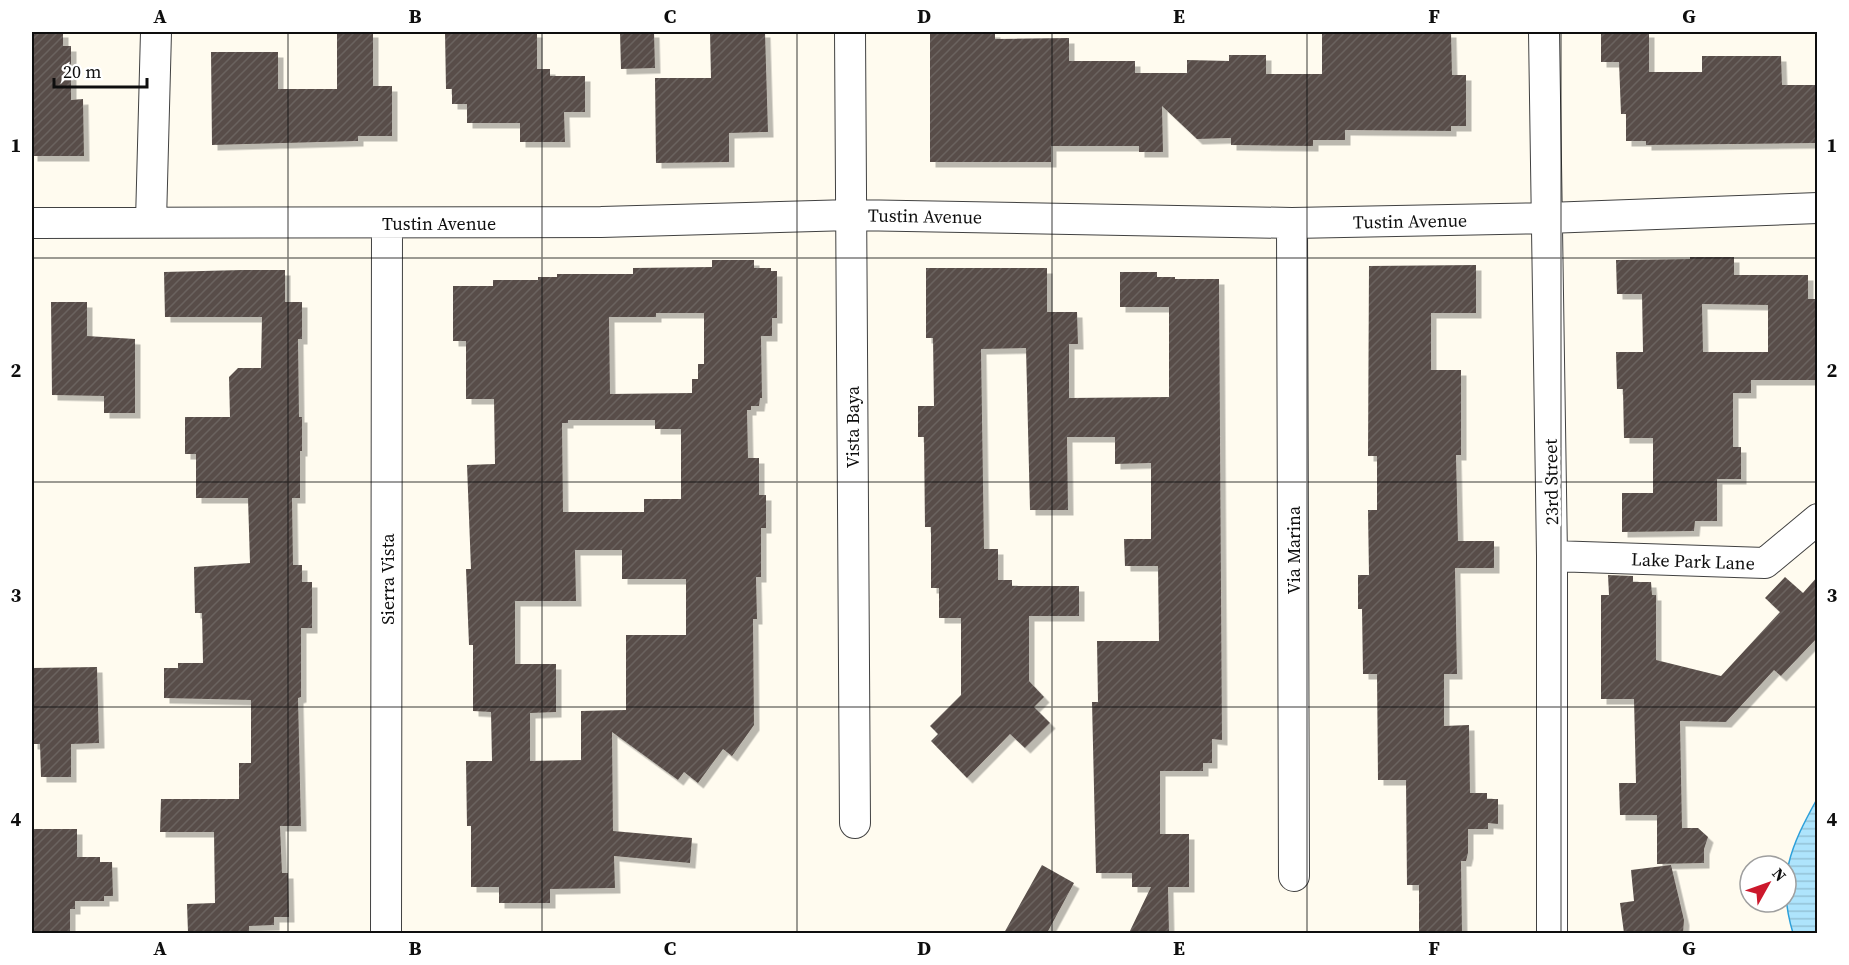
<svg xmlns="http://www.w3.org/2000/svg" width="1849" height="965" font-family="'Source Serif 4',serif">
	<defs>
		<pattern id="water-rules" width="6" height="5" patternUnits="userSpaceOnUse" patternTransform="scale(1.5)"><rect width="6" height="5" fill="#aee4fc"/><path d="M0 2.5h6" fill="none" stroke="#94c2d7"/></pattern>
		<pattern id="building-hatch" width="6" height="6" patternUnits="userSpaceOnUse" patternTransform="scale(1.5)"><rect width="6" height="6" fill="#584e49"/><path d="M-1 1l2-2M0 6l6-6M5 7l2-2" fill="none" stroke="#6b635f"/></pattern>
		<filter id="shadow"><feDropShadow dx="5.5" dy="5.5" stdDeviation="0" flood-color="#0004"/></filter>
	</defs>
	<rect width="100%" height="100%" fill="#fffbef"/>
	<path fill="url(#water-rules)" stroke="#2da0da" stroke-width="1.5" d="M 1817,799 L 1817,933 L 1793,933 C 1776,878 1791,846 1817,799 Z"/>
	<path fill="url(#building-hatch)" fill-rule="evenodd" filter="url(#shadow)" d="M 32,32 L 63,32 L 63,46 L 71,46 L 71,100 L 83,99 L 84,156 L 32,156 Z
		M 337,32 L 373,32 L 373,86 L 392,86 L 392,136 L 358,136 L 358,141 L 212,145 L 211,52 L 278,52 L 278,89 L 337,89 Z
		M 445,32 L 537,32 L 537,69 L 550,69 L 550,76 L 585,76 L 585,112 L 564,112 L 565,142 L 520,142 L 520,123 L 467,123 L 467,104 L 452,104 L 452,89 L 446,89 Z
		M 620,32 L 654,32 L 655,68 L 621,69 Z
		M 710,32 L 765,32 L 768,132 L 729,133 L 729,162 L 656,163 L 655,78 L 711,78 Z
		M 930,32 L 995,32 L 995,39 L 1069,38 L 1069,61 L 1135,61 L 1135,73 L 1187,73 L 1187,60 L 1229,61 L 1229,55 L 1266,55 L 1266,74 L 1322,74 L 1322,32 L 1451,32 L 1452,75 L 1466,75 L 1466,126 L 1451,126 L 1451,131 L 1345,130 L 1345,140 L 1313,140 L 1313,146 L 1231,145 L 1231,138 L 1197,139 L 1162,106 L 1163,152 L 1139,152 L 1139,146 L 1051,146 L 1051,162 L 930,162 Z
		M 1601,32 L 1649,32 L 1649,72 L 1702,72 L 1702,56 L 1781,56 L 1782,85 L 1818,85 L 1818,143 L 1646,145 L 1646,141 L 1626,141 L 1626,114 L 1621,114 L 1619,62 L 1601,62 Z
		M 1690,257 L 1734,257 L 1734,275 L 1808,275 L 1808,299 L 1818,299 L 1818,380 L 1751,380 L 1751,393 L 1733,393 L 1733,447 L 1741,447 L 1741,479 L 1717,479 L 1717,521 L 1695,521 L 1694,531 L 1622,532 L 1622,493 L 1653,493 L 1653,438 L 1624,438 L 1623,389 L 1617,389 L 1616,352 L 1643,352 L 1642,294 L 1617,294 L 1616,260 L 1690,259 ZM 1702,304 L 1768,305 L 1768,352 L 1703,352 Z
		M 712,260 L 754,260 L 754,268 L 771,268 L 771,271 L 777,271 L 777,318 L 772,318 L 772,336 L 761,336 L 762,398 L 760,398 L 759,406 L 751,406 L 751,410 L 747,410 L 748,458 L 759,458 L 759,495 L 766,495 L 766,528 L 761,528 L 761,577 L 756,577 L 757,619 L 753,619 L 754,725 L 732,756 L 723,749 L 698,783 L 684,772 L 678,780 L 612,732 L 613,831 L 692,838 L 690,863 L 614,856 L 615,888 L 550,889 L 550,903 L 499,903 L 499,887 L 471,887 L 471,826 L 467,826 L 466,761 L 492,761 L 491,712 L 473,711 L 473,645 L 469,645 L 466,569 L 471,569 L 467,465 L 495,464 L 494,399 L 466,399 L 466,341 L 453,341 L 453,286 L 493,286 L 493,280 L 538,280 L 538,277 L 557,277 L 557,274 L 633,274 L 633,268 L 712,267 ZM 656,313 L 704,313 L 704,364 L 698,364 L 698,379 L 692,379 L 692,393 L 610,394 L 609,317 L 656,317 ZM 568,420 L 655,420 L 655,429 L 681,429 L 681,499 L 644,499 L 644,512 L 563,512 L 562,423 L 568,423 ZM 575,550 L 622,550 L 622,579 L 686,579 L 686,635 L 626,635 L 626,710 L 581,711 L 581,760 L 530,761 L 530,713 L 556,712 L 556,664 L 515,664 L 515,601 L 576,601 Z
		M 1476,265 L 1476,313 L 1431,313 L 1431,370 L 1461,370 L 1461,455 L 1456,455 L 1458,541 L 1494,541 L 1494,568 L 1455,568 L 1457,674 L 1444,674 L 1444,726 L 1469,725 L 1470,793 L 1487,793 L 1487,799 L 1498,799 L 1498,824 L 1488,823 L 1488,829 L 1468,829 L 1468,853 L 1466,861 L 1461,861 L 1462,933 L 1419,933 L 1419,885 L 1407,885 L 1406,780 L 1378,780 L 1377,674 L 1363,674 L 1362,609 L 1358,609 L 1358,575 L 1369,575 L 1368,510 L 1377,510 L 1377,456 L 1368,456 L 1369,266 Z
		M 926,268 L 1047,268 L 1047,312 L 1077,312 L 1078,344 L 1069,344 L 1069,398 L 1169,397 L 1169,307 L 1120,307 L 1120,272 L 1157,272 L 1157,277 L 1175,277 L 1175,279 L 1219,279 L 1222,740 L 1212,739 L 1212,763 L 1203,763 L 1203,771 L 1160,771 L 1160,834 L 1189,834 L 1189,887 L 1168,887 L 1169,933 L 1129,933 L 1151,887 L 1132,887 L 1132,873 L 1096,873 L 1092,702 L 1098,702 L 1097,641 L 1159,641 L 1158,566 L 1125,566 L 1124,539 L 1151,539 L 1151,463 L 1115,464 L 1115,437 L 1067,437 L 1068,510 L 1030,510 L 1026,348 L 981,349 L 984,549 L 998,549 L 998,580 L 1012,580 L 1012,586 L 1079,586 L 1079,616 L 1029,616 L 1029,681 L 1044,697 L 1034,707 L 1050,723 L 1025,748 L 1010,734 L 967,778 L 931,741 L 938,734 L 930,726 L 961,695 L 961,618 L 939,618 L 939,588 L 931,588 L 931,527 L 925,527 L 924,437 L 918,437 L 918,406 L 934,406 L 933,338 L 926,338 Z
		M 242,270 L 285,270 L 285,302 L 302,302 L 302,339 L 298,339 L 299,417 L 302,417 L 302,451 L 300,451 L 300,498 L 292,498 L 293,565 L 302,565 L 302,582 L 312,582 L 312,628 L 301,628 L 301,697 L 298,698 L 301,826 L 280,826 L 282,873 L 288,873 L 289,917 L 274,917 L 274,925 L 249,926 L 249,931 L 188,933 L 187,904 L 215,903 L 214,832 L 160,832 L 161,799 L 239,799 L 239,763 L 251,763 L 251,700 L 164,698 L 164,668 L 178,668 L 178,663 L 203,663 L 202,613 L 195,613 L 194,567 L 250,563 L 248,498 L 196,498 L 196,454 L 185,454 L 185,417 L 230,417 L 229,377 L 238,368 L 261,368 L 262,317 L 165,317 L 164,272 Z
		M 51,302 L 87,302 L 87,336 L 135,339 L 135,413 L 104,413 L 104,396 L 52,395 Z
		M 1608,575 L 1633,576 L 1633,582 L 1651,582 L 1652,595 L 1656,595 L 1656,660 L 1721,676 L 1780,612 L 1765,598 L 1785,577 L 1803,593 L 1818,576 L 1818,637 L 1781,676 L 1774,670 L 1726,722 L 1680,721 L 1682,828 L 1698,828 L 1708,837 L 1704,849 L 1704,863 L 1657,864 L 1657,815 L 1620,815 L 1619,783 L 1636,783 L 1634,699 L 1601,699 L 1601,595 L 1609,595 Z
		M 97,667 L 99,743 L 71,744 L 71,777 L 41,777 L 40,744 L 32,744 L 32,668 Z
		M 32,829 L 77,829 L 77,857 L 100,857 L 100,862 L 112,862 L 113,896 L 104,896 L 104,901 L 75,901 L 75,909 L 70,909 L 70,933 L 32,933 Z
		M 1042,865 L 1074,883 L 1047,933 L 1004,933 Z
		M 1671,865 L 1684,920 L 1683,933 L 1624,933 L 1620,903 L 1634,901 L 1631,870 Z"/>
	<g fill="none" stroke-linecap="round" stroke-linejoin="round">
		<g stroke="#414141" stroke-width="32">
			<path id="minor" d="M 850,32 L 855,823
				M 1544,32 L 1552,556 L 1552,934
				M 151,221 L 156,32
				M 32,223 L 601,222 L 851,215 L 1292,223 L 1547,218 L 1818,208
				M 1292,223 L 1294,876
				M 1552,556 L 1765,563 L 1818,519
				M 386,934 L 387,224"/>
		</g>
		<use href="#minor" stroke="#fff" stroke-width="30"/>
	</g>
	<path fill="none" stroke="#0e0e0e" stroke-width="1.5" stroke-opacity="0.55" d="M 288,32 L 288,934M 542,32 L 542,934M 797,32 L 797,934M 1052,32 L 1052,934M 1307,32 L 1307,934M 1561,32 L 1561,934M 32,258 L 1818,258M 32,482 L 1818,482M 32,707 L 1818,707"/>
	<g text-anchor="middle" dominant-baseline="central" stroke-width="6" stroke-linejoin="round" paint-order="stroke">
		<g font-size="18" fill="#0e0e0e" stroke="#fff">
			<text transform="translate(925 216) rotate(1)">Tustin Avenue</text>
			<text transform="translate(1410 221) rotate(-1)">Tustin Avenue</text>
			<text x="439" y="223">Tustin Avenue</text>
			<text transform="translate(852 427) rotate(-90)">Vista Baya</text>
			<text transform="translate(1551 482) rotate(-91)">23rd Street</text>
			<text transform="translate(1293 550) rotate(-90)">Via Marina</text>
			<text transform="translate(1693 561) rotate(2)">Lake Park Lane</text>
			<text transform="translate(387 579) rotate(-90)">Sierra Vista</text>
		</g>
	</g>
	<rect width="1849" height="965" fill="none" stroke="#ffffff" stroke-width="66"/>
	<g transform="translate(1768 884) rotate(50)"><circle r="28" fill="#ffffff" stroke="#9f9f9f" stroke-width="1.5"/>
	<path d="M0-4.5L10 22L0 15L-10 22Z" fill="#cc182c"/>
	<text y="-9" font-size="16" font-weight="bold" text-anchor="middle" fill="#0e0e0e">N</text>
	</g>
	<path d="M54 78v9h93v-9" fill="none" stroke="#0e0e0e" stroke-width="3"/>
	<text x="63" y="78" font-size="18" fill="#0e0e0e" stroke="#ffffff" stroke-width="4.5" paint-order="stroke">20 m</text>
	<rect x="33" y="33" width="1783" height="899" fill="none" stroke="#0e0e0e" stroke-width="2"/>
	<g font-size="20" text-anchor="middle" font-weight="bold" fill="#0e0e0e">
		<text x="160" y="23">A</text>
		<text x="415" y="23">B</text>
		<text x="670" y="23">C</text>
		<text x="924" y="23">D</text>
		<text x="1179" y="23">E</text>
		<text x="1434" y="23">F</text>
		<text x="1689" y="23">G</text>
		<text x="16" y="152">1</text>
		<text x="1832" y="152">1</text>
		<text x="16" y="377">2</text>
		<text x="1832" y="377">2</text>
		<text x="16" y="602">3</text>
		<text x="1832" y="602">3</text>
		<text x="16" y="826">4</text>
		<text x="1832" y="826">4</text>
		<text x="160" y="955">A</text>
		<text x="415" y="955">B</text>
		<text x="670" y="955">C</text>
		<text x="924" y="955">D</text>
		<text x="1179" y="955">E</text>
		<text x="1434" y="955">F</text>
		<text x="1689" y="955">G</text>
	</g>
</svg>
